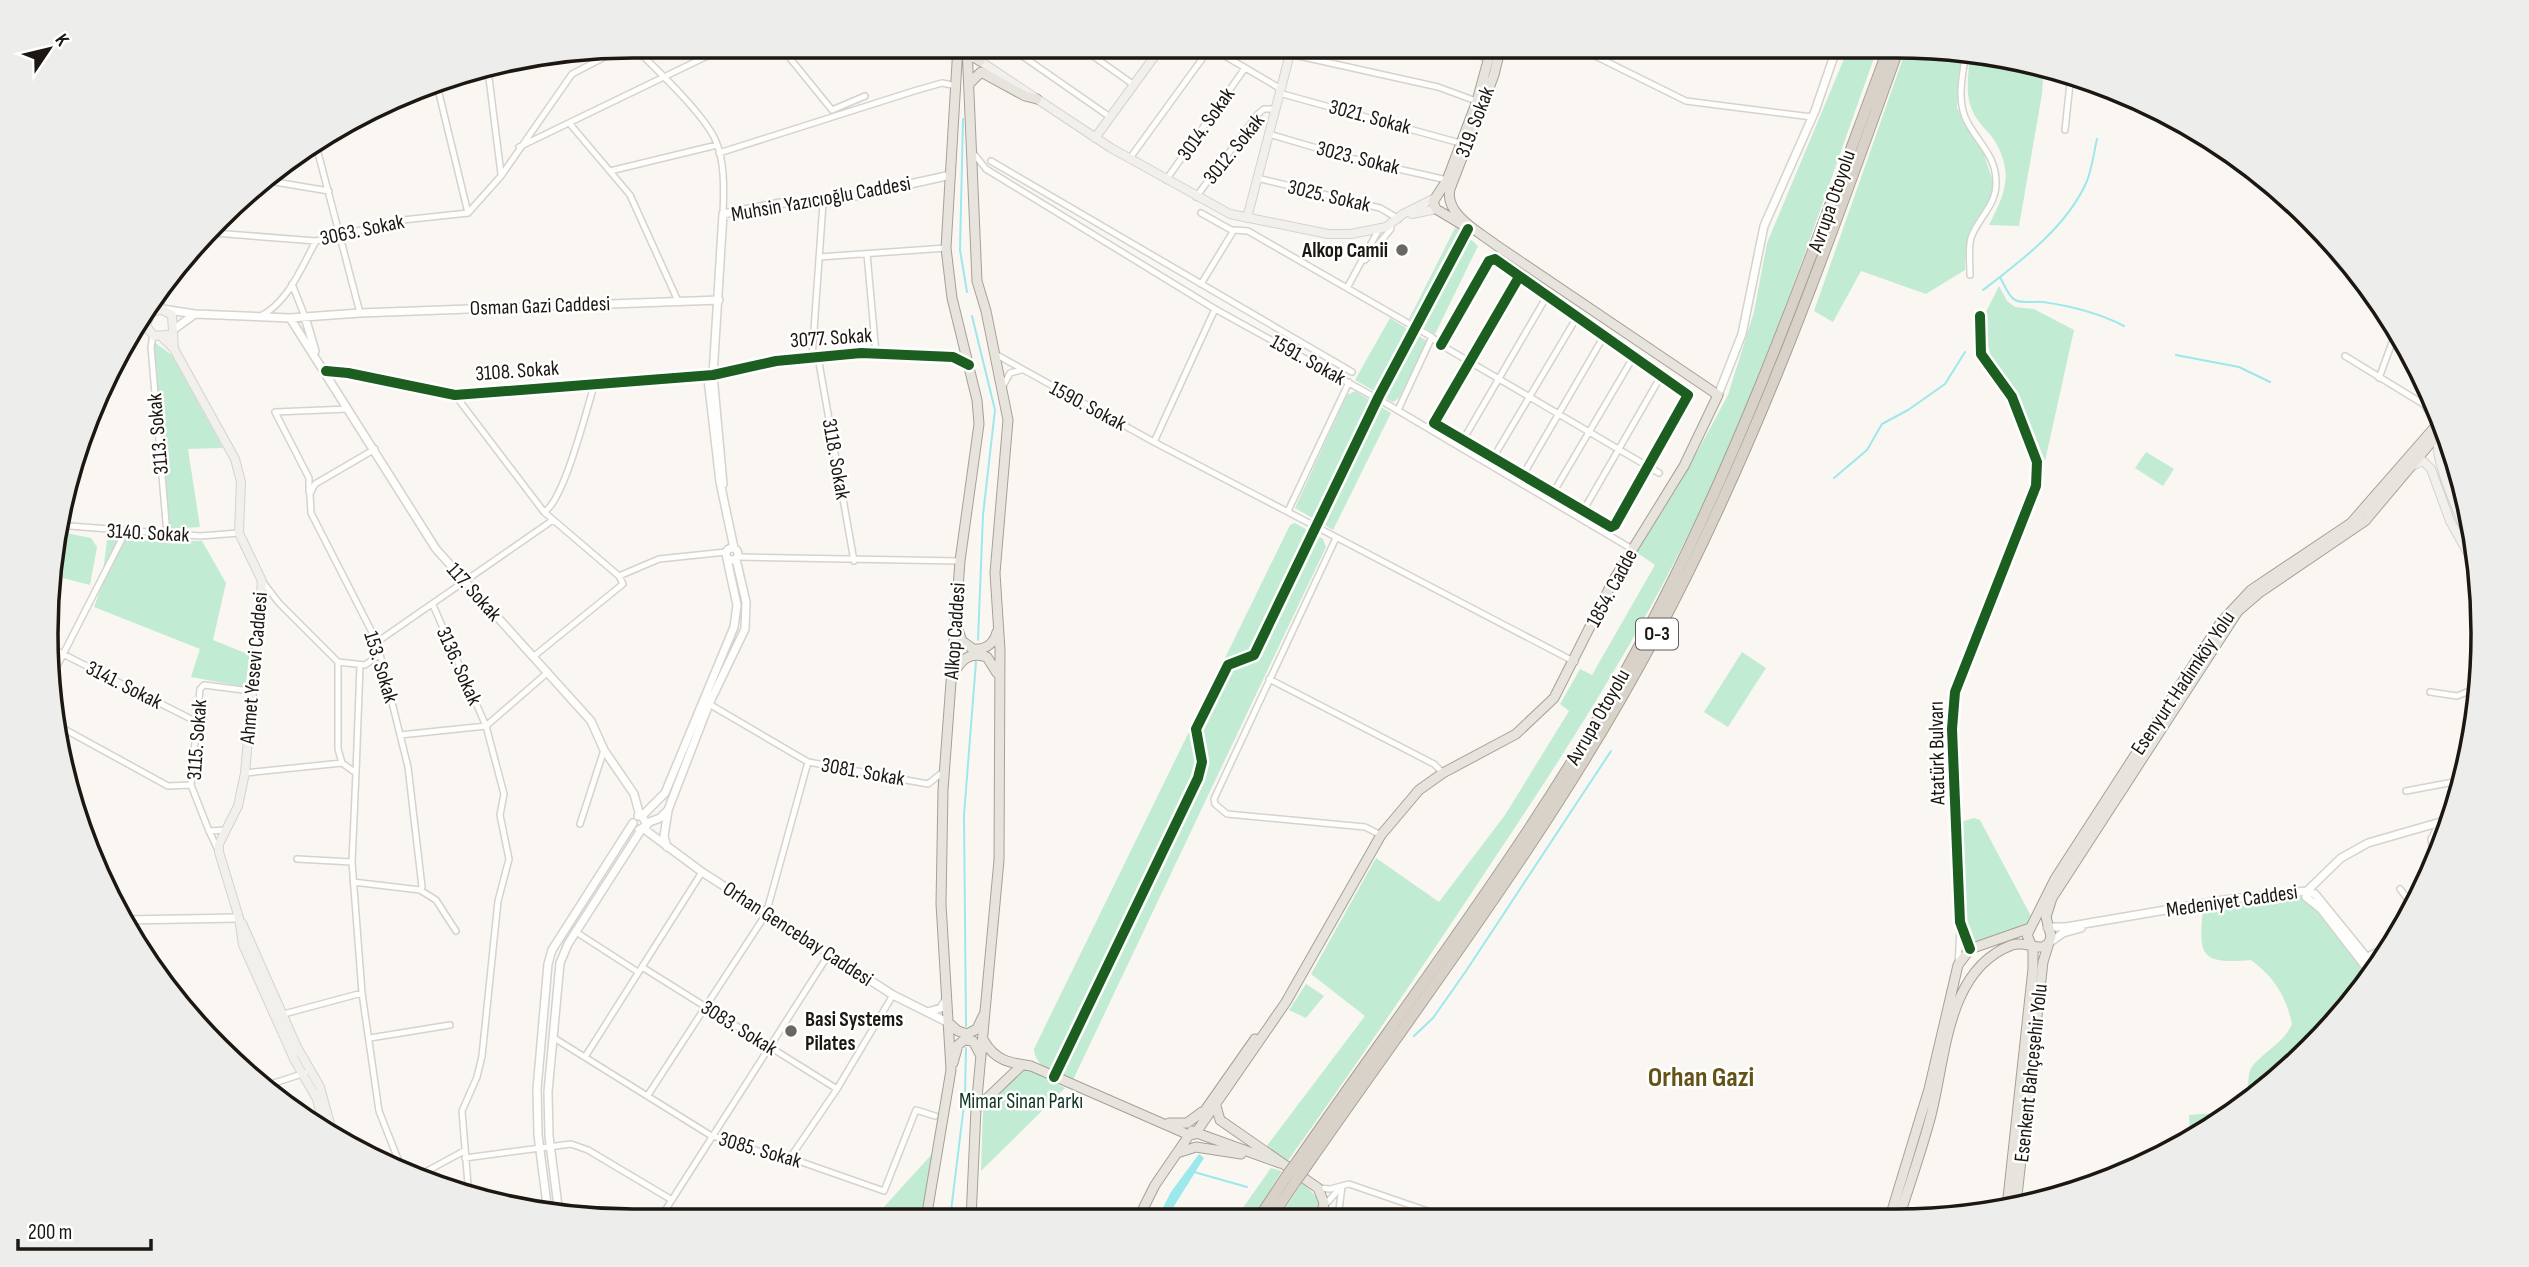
<svg xmlns="http://www.w3.org/2000/svg" width="2529" height="1267" font-family="'Sofia Sans Condensed',sans-serif">
	<rect width="100%" height="100%" fill="#faf7f3"/>
	<path fill="#c1ebd2" d="M 1849,47 L 1878,47 C 1817,216 1762,390 1680,551 C 1626,658 1562,757 1496,856 C 1428,959 1359,1061 1287,1162 L 1266,1147 L 1365,1016 L 1311,974 L 1376,858 L 1439,902 L 1505,815 L 1569,711 L 1560,704 L 1580,669 L 1592,675 L 1655,565 L 1636,552 L 1682,480 L 1728,395 L 1754,312 L 1767,243 Z
		M 1907,47 L 1962,51 L 1957,108 L 1983,151 L 1994,185 L 1991,199 L 1966,244 L 1965,270 L 1926,294 L 1861,271 L 1833,322 L 1814,311 Z
		M 1970,53 L 2044,65 L 2042,94 L 2019,226 L 1989,225 C 2004,195 2014,176 1996,143 C 1990,132 1978,124 1973,112 C 1964,94 1969,72 1970,53 Z
		M 1456,226 L 1478,246 L 1435,334 L 1409,319 Z
		M 1999,286 L 2007,301 L 2015,307 L 2034,309 L 2074,330 L 2045,461 L 2025,411 L 1993,362 L 1988,346 L 1986,312 Z
		M 1390,318 L 1427,341 L 1399,398 L 1393,402 L 1355,380 Z
		M 154,342 L 172,355 L 223,448 L 188,449 L 200,527 L 170,529 Z
		M 1355,391 L 1391,413 L 1333,530 L 1295,508 L 1347,395 Z
		M 2146,452 L 2174,469 L 2163,486 L 2135,468 Z
		M 1295,523 L 1323,539 L 1326,547 L 1072,1082 C 1057,1075 1035,1068 1034,1049 L 1290,525 Z
		M 56,531 L 91,538 L 97,547 L 90,585 L 55,576 Z
		M 107,540 L 202,541 L 226,583 L 213,640 L 250,655 L 245,687 L 191,677 L 200,649 L 94,607 L 101,588 Z
		M 1742,652 L 1766,668 L 1728,727 L 1704,712 Z
		M 1974,818 L 1980,820 L 2032,918 L 2028,925 L 1973,944 L 1967,936 L 1961,822 Z
		M 2292,894 L 2309,900 L 2372,975 L 2362,992 L 2253,1100 L 2190,1137 L 2189,1115 C 2212,1113 2244,1115 2248,1085 C 2249,1077 2248,1071 2254,1064 C 2267,1050 2284,1042 2292,1024 C 2286,996 2274,977 2251,960 C 2195,965 2200,952 2203,904 Z
		M 1306,984 L 1324,996 L 1306,1018 L 1289,1010 Z
		M 1028,1069 L 1065,1088 L 981,1171 L 983,1109 L 1019,1073 Z
		M 932,1154 L 922,1219 L 872,1220 Z
		M 1271,1168 L 1282,1171 L 1253,1218 L 1235,1219 Z
		M 1302,1183 C 1314,1193 1325,1203 1318,1218 L 1279,1218 Z"/>
	<path fill="#9ce8eb" d="M 1199,1154 L 1204,1158 L 1166,1219 L 1157,1219 L 1171,1192 Z"/>
	<g fill="none" stroke-linecap="round" stroke-linejoin="round">
		<path stroke="#9ce8eb" stroke-width="2" d="M 963,119 L 960,250 L 967,292
			M 2000,277 C 2004,284 2008,296 2015,300 C 2023,304 2035,301 2043,302 C 2071,306 2099,313 2124,326
			M 1983,290 C 2021,261 2067,227 2087,181 C 2092,168 2094,152 2097,139
			M 972,316 L 995,410 L 983,515 L 978,640
			M 2176,355 L 2239,367 L 2270,382
			M 1834,478 L 1867,450 L 1882,424 L 1908,410 L 1945,384 L 1965,352
			M 966,1026 L 964,815 L 976,662
			M 1414,1036 L 1433,1018 L 1466,971 L 1611,751
			M 1194,1172 L 1247,1187
			M 950,1219 L 965,1097 L 966,1048"/>
		<g stroke="#d6d2cd" stroke-width="8">
			<path id="minor" d="M 633,46 C 655,68 702,112 715,139 C 725,160 724,191 723,214
				M 780,46 L 832,110 L 865,96
				M 1008,46 L 1110,117
				M 1079,46 L 1134,85
				M 1144,46 L 1156,54
				M 1208,46 L 1281,89
				M 1280,46 L 1291,51
				M 1455,46 L 1488,59
				M 1575,46 L 1686,101 L 1812,117
				M 1966,52 C 1963,73 1957,97 1965,117 C 1975,141 1997,154 1996,184 C 1996,206 1977,219 1971,238 C 1968,249 1970,264 1970,275
				M 1290,54 L 1438,87 L 1476,101
				M 488,70 L 501,174
				M 436,81 L 468,213
				M 1279,93 L 1460,143
				M 570,124 L 630,195 L 678,301
				M 2065,130 L 2071,74
				M 1269,134 L 1354,159 L 1447,180
				M 316,145 L 360,313
				M 519,147 L 728,46
				M 719,153 L 914,91 L 942,83 L 952,85
				M 974,154 L 986,169 L 1215,309 L 1387,404 L 1632,549
				M 1130,158 L 1210,48
				M 991,161 L 1352,372
				M 610,171 L 717,145
				M 1257,178 L 1380,208 L 1399,219
				M 263,180 L 329,191
				M 1166,180 L 1245,68
				M 1196,197 L 1258,114 L 1264,109 L 1275,109
				M 468,213 L 501,176 L 572,74 L 624,47
				M 1201,213 L 1233,231
				M 214,233 L 316,241 L 403,220 L 468,213
				M 867,254 L 876,354
				M 819,257 L 946,248
				M 1365,260 L 1391,229 L 1391,225
				M 292,284 L 305,317
				M 1201,284 L 1234,230 L 1248,231 L 1432,337 L 1441,345 L 1659,473
				M 1347,288 L 1379,229
				M 158,292 L 162,309
				M 261,316 C 289,301 301,268 316,241
				M 153,335 L 151,347 L 167,534
				M 1441,345 L 1489,261 L 1495,259 L 1688,395 L 1615,525 L 1611,527 L 1434,423 L 1519,277
				M 997,355 L 1154,442 L 1575,662
				M 2345,356 L 2438,413
				M 818,357 L 854,561
				M 812,358 L 823,203
				M 326,371 L 348,373 L 455,395 L 713,375 L 776,361 L 861,353 L 953,357 L 967,364
				M 2379,378 L 2397,329
				M 1003,386 L 1010,373 L 1021,370
				M 455,395 L 544,512 L 619,576 L 623,584 L 533,657
				M 2426,408 L 2434,417 L 2435,427
				M 1398,410 L 1432,337
				M 1463,440 L 1547,296
				M 1154,442 L 1215,309
				M 375,449 L 315,484 L 310,494 L 311,513 L 377,642 L 408,767 L 422,887 L 420,890
				M 1493,458 L 1577,317
				M 1523,475 L 1604,336
				M 309,492 L 309,478 L 275,412 L 348,409
				M 1553,493 L 1634,356
				M 1288,511 L 1349,382
				M 1583,511 L 1661,376
				M 544,512 C 564,501 586,411 594,386
				M 57,525 L 200,536 L 239,533
				M 1336,538 L 1214,799 L 1215,804 L 1227,814 L 1365,827 L 1381,835
				M 737,557 L 960,561
				M 619,576 L 659,559 L 726,552
				M 262,581 L 279,603 L 338,662 L 338,749 L 342,763 L 356,773 L 352,862 L 362,993 L 379,1111 L 403,1172
				M 433,605 L 486,726 L 504,794 L 500,815 L 509,859 L 498,901 L 482,1056 L 477,1077 L 462,1111 L 469,1197
				M 377,642 L 553,520
				M 53,649 L 195,721
				M 338,662 L 365,665 L 379,655
				M 52,676 L 126,531
				M 1269,679 L 1434,764 L 1443,773
				M 2430,692 L 2457,696 L 2467,692 L 2478,699
				M 709,704 L 808,762 L 928,784 L 943,772
				M 55,724 L 168,786 L 191,785
				M 486,726 L 547,673
				M 400,735 L 486,726
				M 59,739 L 63,728
				M 245,773 L 342,763
				M 356,773 L 360,665
				M 2406,791 L 2464,780
				M 580,824 L 604,750
				M 209,831 L 191,785 L 200,689 L 204,685 L 251,691
				M 2431,839 L 2443,841
				M 219,852 L 209,831 L 226,830
				M 297,859 L 352,862
				M 2435,862 L 2431,839 L 2440,822
				M 353,882 L 420,890 L 436,900 L 456,931
				M 2400,889 L 2414,907
				M 576,932 L 638,972
				M 1970,949 L 1960,922 L 1952,729 L 1955,692 L 2036,486 L 2037,462 L 2012,397 L 1981,354 L 1980,316
				M 2365,957 L 2391,945
				M 1958,965 L 1960,929
				M 642,967 L 837,1089
				M 280,1015 L 362,993
				M 370,1038 L 450,1025
				M 554,1038 L 710,1135 L 776,1157 L 790,1158 L 884,1191 L 916,1110 L 935,1116
				M 585,1057 L 702,872
				M 268,1085 L 305,1073
				M 648,1095 L 766,914 L 808,762
				M 465,1158 L 571,1144 L 588,1150 L 672,1200
				M 790,1158 L 837,1089 L 893,995
				M 416,1177 L 464,1151
				M 1317,1188 L 1330,1189 L 1349,1184 L 1448,1218
				M 1324,1206 L 1341,1187
				M 1338,1218 L 1342,1186
				M 659,1220 L 829,954"/>
		</g>
		<g stroke="#d6d2cd" stroke-width="10">
			<path id="tertiary" d="M 162,309 L 195,314 L 173,330
				M 195,314 L 290,318 L 360,313 L 719,300
				M 305,317 L 315,351
				M 290,318 L 436,549 L 591,721 L 604,750 L 634,794 L 640,816
				M 713,375 L 708,379 L 720,482 L 734,548
				M 1718,395 L 1742,334 L 1764,226 L 1815,111 L 1837,47
				M 723,484 L 713,375 L 723,214 L 780,203 L 823,203 L 951,175
				M726 554a6 6 0 1 1 12 0a6 6 0 1 1-12 0Z
				M 638,816 L 642,816 L 665,793 L 734,627 L 737,605 L 727,559
				M 647,823 L 660,818 L 668,810 L 709,704 L 745,629 L 746,602 L 736,559
				M 644,829 L 702,872 L 893,995 L 949,1023
				M 639,830 L 647,825 L 642,816
				M 667,847 L 664,836 L 668,811
				M 125,920 L 239,918
				M 2047,927 L 2066,927 L 2224,900 L 2307,891 L 2341,858 L 2368,843 L 2451,819
				M 2049,943 L 2063,933 L 2081,928
				M 2372,975 L 2321,909 L 2306,897 L 2307,891 L 2315,894 L 2376,969
				M 928,1012 L 941,1008 L 947,998
				M 548,1212 L 538,1135 L 537,1089 L 548,964 L 552,950 L 633,823
				M 559,1214 L 549,1136 L 548,1092 L 560,963 L 568,944 L 641,830"/>
		</g>
		<g stroke="#d6d2cd" stroke-width="10">
			<path id="secondary" d="M 980,61 L 1111,148 L 1230,214 L 1328,234 L 1351,234 L 1386,227 L 1403,214 L 1435,198
				M 1095,138 L 1162,46
				M 1412,214 L 1436,209
				M 1247,218 L 1292,46
				M 148,303 L 172,315 L 174,349
				M 162,309 L 150,313 L 146,326 L 154,336 L 167,335
				M 136,322 L 142,312
				M 134,327 L 147,329
				M 162,337 L 174,349 L 235,459 L 241,482 L 239,533 L 262,581 L 245,773 L 238,806 L 219,844 L 219,852 L 239,918 L 243,945 L 295,1061 L 317,1099 L 323,1125
				M 2446,431 C 2443,435 2439,439 2438,445 C 2435,462 2467,536 2477,552
				M 2414,465 L 2423,461 L 2431,469 L 2450,521 L 2479,573
				M 242,923 L 297,1047 L 320,1087 L 332,1131"/>
		</g>
		<g stroke="#a8a095" stroke-width="11">
			<path id="primary" d="M 967,46 L 977,281 L 986,311 L 1008,420 L 995,573 L 1000,650 L 999,860 L 976,1109 L 971,1219
				M 964,50 L 980,61
				M 970,83 L 981,72 L 1025,96 L 1037,99
				M 1461,224 L 1436,209 L 1433,202 L 1447,180 L 1477,101 L 1492,46
				M 2436,411 L 2437,411
				M 958,630 L 962,641 L 973,649 C 985,650 994,644 997,632
				M 953,675 C 960,660 970,651 987,657 L 997,673
				M 949,1023 L 958,1031 L 967,1034 L 977,1029 L 983,1016
				M 984,1041 C 995,1061 1011,1063 1031,1066 L 1189,1135 L 1195,1134 L 1286,1002 L 1381,835 L 1419,790 L 1443,773 L 1516,734 L 1554,698 L 1613,581 L 1684,466 L 1718,395 L 1496,245 C 1479,232 1444,214 1450,189 L 1494,75 L 1501,46
				M 953,1063 L 958,1045 L 964,1040 L 973,1041 L 981,1056
				M 1216,1106 L 1220,1120 L 1318,1188 L 1324,1203 L 1321,1218
				M 976,1109 L 1022,1065
				M 1201,1116 L 1255,1039
				M 1169,1123 L 1187,1123 L 1202,1112
				M 1194,1132 L 1280,1163
				M 1177,1153 L 1196,1147 L 1241,1154
				M 2016,1205 L 2043,962 L 2051,936 L 2046,917 L 2052,898 L 2238,611 L 2259,593 L 2365,521 L 2444,427
				M 2007,1207 L 2033,969 L 2033,949 L 2027,935 L 2055,879 L 2221,622 L 2251,590 L 2351,523 L 2441,420
				M 1890,1217 L 1929,1089 L 1958,965 L 1970,949 L 2030,928
				M 1899,1217 C 1910,1184 1921,1152 1930,1119 C 1946,1061 1945,970 2012,945 C 2024,941 2031,948 2043,947 L 2049,943
				M 926,1219 L 951,1070 L 941,904 L 943,790 L 960,561 L 979,424 L 977,400 L 952,298 L 946,248 L 958,46
				M 1138,1219 L 1155,1185 L 1192,1131"/>
		</g>
		<g stroke="#a8a095" stroke-width="12">
			<path id="motorway" d="M 1299,1159 C 1417,988 1545,823 1643,639 C 1745,447 1813,250 1889,47
				M 1307,1165 C 1427,992 1556,824 1655,637 C 1756,448 1827,248 1899,47
				M 1259,1218 L 1286,1177
				M 1271,1218 L 1295,1182"/>
		</g>
		<use href="#minor" stroke="#fefefd" stroke-width="5"/>
		<use href="#tertiary" stroke="#fefefd" stroke-width="7"/>
		<use href="#secondary" stroke="#f2f0ed" stroke-width="8"/>
		<use href="#primary" stroke="#e7e3dd" stroke-width="9"/>
		<use href="#motorway" stroke="#d8d2c8" stroke-width="10"/>
		<g stroke="#a8a095" stroke-width="12" stroke-linecap="butt">
			<path id="motorway-bridge" d="M 1286,1177 L 1299,1159
				M 1295,1182 L 1307,1165"/>
		</g>
		<use href="#motorway-bridge" stroke="#d8d2c8" stroke-width="10"/>
		<g stroke="#fff" stroke-width="15">
			<path id="cycleway" d="M 1441,345 L 1489,261 L 1495,259 L 1688,395 L 1615,525 L 1611,527 L 1434,423 L 1519,277
				M 326,371 L 348,373 L 455,395 L 713,375 L 776,361 L 861,353 L 953,357 L 969,365
				M 1970,949 L 1960,922 L 1952,729 L 1955,692 L 2036,486 L 2037,462 L 2012,397 L 1981,354 L 1980,316
				M 1054,1077 L 1198,778 L 1202,762 L 1196,729 L 1228,665 L 1254,655 L 1379,396 L 1468,229"/>
		</g>
		<use href="#cycleway" stroke="#1b5e20" stroke-width="10"/>
	</g>
	<g fill="#6a6660" stroke="#fff" stroke-width="2.5">
		<circle cx="1402" cy="250" r="7"/>
		<circle cx="791" cy="1031" r="7"/>
	</g>
	<g text-anchor="middle" dominant-baseline="central" stroke-width="5" stroke-linejoin="round" paint-order="stroke">
		<rect fill="#fff" stroke="#605d58" stroke-width="2" x="1636" y="618.5" width="42" height="31" rx="5"/>
		<g font-size="19" font-weight="bold" fill="#1c1811">
			<text x="1657" y="634">O-3</text>
		</g>
		<g font-size="21" fill="#1c1811" stroke="#fff">
			<text transform="translate(1370 117) rotate(15)">3021. Sokak</text>
			<text transform="translate(1475 122) rotate(-69)">319. Sokak</text>
			<text transform="translate(1206 124) rotate(-55)">3014. Sokak</text>
			<text transform="translate(1234 149) rotate(-51)">3012. Sokak</text>
			<text transform="translate(1358 158) rotate(14)">3023. Sokak</text>
			<text transform="translate(1329 196) rotate(13)">3025. Sokak</text>
			<text transform="translate(821 199) rotate(-10)">Muhsin Yazıcıoğlu Caddesi</text>
			<text transform="translate(1832 201) rotate(-71)">Avrupa Otoyolu</text>
			<text transform="translate(362 230) rotate(-12)">3063. Sokak</text>
			<text transform="translate(540 306) rotate(-2)">Osman Gazi Caddesi</text>
			<text transform="translate(831 338) rotate(-4)">3077. Sokak</text>
			<text transform="translate(1308 360) rotate(29)">1591. Sokak</text>
			<text transform="translate(517 371) rotate(-4)">3108. Sokak</text>
			<text transform="translate(1088 406) rotate(28)">1590. Sokak</text>
			<text transform="translate(158 434) rotate(-95)">3113. Sokak</text>
			<text transform="translate(836 459) rotate(80)">3118. Sokak</text>
			<text transform="translate(148 533) rotate(3)">3140. Sokak</text>
			<text transform="translate(1612 588) rotate(-62)">1854. Cadde</text>
			<text transform="translate(474 592) rotate(48)">117. Sokak</text>
			<text transform="translate(955 631) rotate(-86)">Alkop Caddesi</text>
			<text transform="translate(459 666) rotate(66)">3136. Sokak</text>
			<text transform="translate(381 667) rotate(73)">153. Sokak</text>
			<text transform="translate(254 668) rotate(-85)">Ahmet Yesevi Caddesi</text>
			<text transform="translate(2183 683) rotate(-56)">Esenyurt Hadımköy Yolu</text>
			<text transform="translate(124 685) rotate(27)">3141. Sokak</text>
			<text transform="translate(1598 717) rotate(-60)">Avrupa Otoyolu</text>
			<text transform="translate(197 740) rotate(-86)">3115. Sokak</text>
			<text transform="translate(1937 753) rotate(-91)">Atatürk Bulvarı</text>
			<text transform="translate(863 772) rotate(10)">3081. Sokak</text>
			<text transform="translate(2232 901) rotate(-8)">Medeniyet Caddesi</text>
			<text transform="translate(798 934) rotate(33)">Orhan Gencebay Caddesi</text>
			<text transform="translate(739 1028) rotate(32)">3083. Sokak</text>
			<text transform="translate(2031 1073) rotate(-84)">Esenkent Bahçeşehir Yolu</text>
			<text transform="translate(760 1150) rotate(16)">3085. Sokak</text>
		</g>
		<g font-size="21" font-weight="bold" fill="#1c1811" stroke="#fff" text-anchor="end">
			<text x="1388" y="250">Alkop Camii</text>
			<text x="805" y="1019" text-anchor="start">Basi Systems<tspan x="805" dy="24">Pilates</tspan></text>
		</g>
		<g font-size="21" fill="#0f3322" stroke="#fff">
			<text x="1021" y="1101">Mimar Sinan Parkı</text>
		</g>
		<g font-size="28" font-weight="bold" fill="#645317" stroke="#fff">
			<text x="1701" y="1077">Orhan Gazi</text>
		</g>
	</g>
	<path d="M0 0H2529V1267H0ZM633 58H1896A575 575 0 0 1 2471 633V634A575 575 0 0 1 1896 1209H633A575 575 0 0 1 58 634V633A575 575 0 0 1 633 58Z" fill="#ededec" fill-rule="evenodd"/>
	<path fill="none" stroke="#1c1811" stroke-width="3.5" d="M633 58H1896A575 575 0 0 1 2471 633V634A575 575 0 0 1 1896 1209H633A575 575 0 0 1 58 634V633A575 575 0 0 1 633 58Z"/>
	<g transform="translate(49 49) rotate(55)" stroke="#ffffff" stroke-width="5" paint-order="stroke">
	<path d="M0-5L12 26L0 18L-12 26Z" fill="#1c1811"/>
	<text y="-10" font-size="19" font-weight="bold" text-anchor="middle" fill="#1c1811">K</text>
	</g>
	<path d="M18 1239v10h133v-10" fill="none" stroke="#1c1811" stroke-width="3.5"/>
	<text x="28" y="1239" font-size="21" fill="#1c1811" stroke="#ffffff" stroke-width="5" paint-order="stroke">200 m</text>
</svg>
